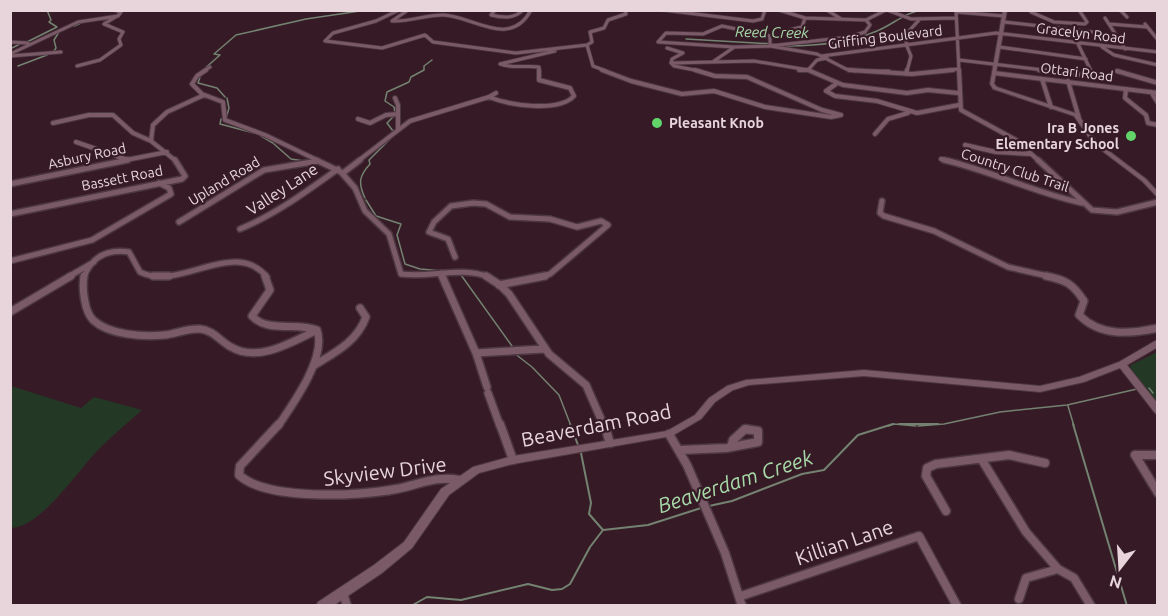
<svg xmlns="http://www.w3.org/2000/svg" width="1168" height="616" font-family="Ubuntu,sans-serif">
	<rect width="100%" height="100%" fill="#361b27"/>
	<path fill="#243925" d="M 1157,352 L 1157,403 L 1130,370 L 1131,365 Z
		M 11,386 L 81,408 L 94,397 L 142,410 C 129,422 115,433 103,445 C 80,466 43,527 11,528 Z"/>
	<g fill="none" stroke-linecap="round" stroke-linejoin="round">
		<path stroke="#748271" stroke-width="1.5" d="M 74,26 L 81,23
			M 686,39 L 775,44
			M 27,42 L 57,27 L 49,22 L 51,20 L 47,10
			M 786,46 C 816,46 849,43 877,31 C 894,24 905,12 923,10
			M 10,49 L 20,44
			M 54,51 L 56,48 L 54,40 L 59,32
			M 18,66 L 47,55
			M 203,70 L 220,55 L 214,54 L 236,35 L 306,19 L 360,11
			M 200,77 L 198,83 L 217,88 L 225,97
			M 227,98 L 229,108 L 227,115
			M 395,112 L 394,107 L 385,101 L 387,92 L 409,82 L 411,77 L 424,70 L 424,66 L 432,60
			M 221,119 L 220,124 L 254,133
			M 393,131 L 387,123 L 395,115
			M 261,136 L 273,143
			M 274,144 L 291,159 L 304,161
			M 337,172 L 346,181
			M 365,198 C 358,183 359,176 370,164 L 369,160 L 390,139
			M 366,200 L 376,216 L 401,224 L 397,235 L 405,264 L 420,269 L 443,271
			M 461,275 L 512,346
			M 514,353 L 532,367 L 559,395 L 571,426
			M 1149,388 L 1153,393
			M 1068,406 L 1074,426
			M 888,426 L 894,424 L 916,426
			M 918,426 L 944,424 L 1000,412 L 1067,405 L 1137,389"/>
		<path stroke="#748271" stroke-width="2" d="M 570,424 L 578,445
			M 899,424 L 938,424
			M 1073,424 L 1127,606
			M 581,453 L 591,503 L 589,514 L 603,530
			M 709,506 L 732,501 L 802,474 L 824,470 L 858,435 L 893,424
			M 411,606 L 427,597 L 461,600 L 528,584 L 552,590 L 562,589 L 570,584 L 590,547 L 603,530 L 648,525 L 701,508"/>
		<g stroke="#4d3741" stroke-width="4.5">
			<path id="minor-far4" d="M 114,10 L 121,12 L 118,16
				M 399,10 L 376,21 L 333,33 L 325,41 L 382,48 L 425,35 L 433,42 L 516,53 L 587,45
				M 408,10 L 392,21 C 409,22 425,15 443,15 C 471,15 510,50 531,10
				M 495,10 L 491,15 C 503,18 514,19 523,10
				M 663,10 L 753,21 L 762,19 L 765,10
				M 779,10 L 805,18 L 802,27 L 785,31
				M 827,10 L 841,19
				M 887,10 L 911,19 L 956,18
				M 956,10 L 959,71
				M 1120,10 L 1127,17
				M 956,12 L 1004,16
				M 1031,12 L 1054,22 L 1085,24 L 1087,22 L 1079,10
				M 805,18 L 866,20
				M 1105,18 L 1125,49
				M 1004,22 L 1093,32
				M 1109,24 L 1147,27
				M 1145,24 L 1158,40
				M 10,42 L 28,43
				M 658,42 L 734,47 L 770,46 L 817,54 L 846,69 L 855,71
				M 658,42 L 666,33 L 703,34 L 722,26 L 770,36 L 770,46 L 849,37 L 865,32 L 870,25 L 866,20 L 886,10
				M 1078,44 L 1091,71
				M 587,45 L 593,66 L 606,71
				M 587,45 L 592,42 L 590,32 L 604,28 L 608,20 L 626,14 L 625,10
				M 999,47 L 1086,59
				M 1102,47 L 1114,55 L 1158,65
				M 667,48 L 683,53 L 672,59 L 671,63
				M 10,54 L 78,22 L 118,16
				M 10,56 L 61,52
				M 822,56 L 996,33 L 1158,52
				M 959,60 L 1052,71
				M 714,61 L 733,48
				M 671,63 L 674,66 L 700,71
				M 671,63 L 754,61 L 808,70 L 817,60 L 827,58
				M 77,66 L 100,60 L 121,45 L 119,39 L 123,32 L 104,24 L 117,16
				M 808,70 L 811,71
				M 204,71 L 210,67
				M 539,71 L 539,67 C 526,65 513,69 500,64 L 555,51
				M 869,71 L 889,71
				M 907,71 L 911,56 L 906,44 L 908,32 L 920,19
				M 939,71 L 958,69"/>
		</g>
		<g stroke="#4d3741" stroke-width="6">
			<path id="minor-far3" d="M 206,70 L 197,76 L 192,84 L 202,94 L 223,102 L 225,120 L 265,135 L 319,161
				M 602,70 L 631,81 L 682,94 L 714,91 L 765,107 L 831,117 L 841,115 L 822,110 L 747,77 L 715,76 L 695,70
				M 799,70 L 808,70
				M 808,70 L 843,85 L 907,93 L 928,90 L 958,93
				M 849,70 L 912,74 L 953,70
				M 959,70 L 961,110 L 1016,140 L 1039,161
				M 1039,70 L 1093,76
				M 1090,70 L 1094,78
				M 1117,71 L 1158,83
				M 994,73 L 1158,93
				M 906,74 L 907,70
				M 1042,79 L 1051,107
				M 1068,81 L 1079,118
				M 836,84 L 826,91 L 835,96 L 877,101 L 917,113 L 959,105
				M 1126,89 L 1125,98 L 1146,115 L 1148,123 L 1158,125
				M 1151,92 L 1158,103
				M 496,93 L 489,97 C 509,105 558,113 574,96 L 570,88 L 539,80 L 539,70
				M 395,98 L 398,105 L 398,129
				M 358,119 L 370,123 L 386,115 L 398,114
				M 53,123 L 89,115 L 113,115 L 133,133 L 151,141
				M 875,134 L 888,119 L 908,113
				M 76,142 L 128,160
				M 965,145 L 996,152 L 1031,154
				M 941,159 L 951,161
				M 121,161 L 167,152
				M 176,161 L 151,141 L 153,125 L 167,112 L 204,95
				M 316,161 L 318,161
				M 358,161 L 410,121 L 489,97"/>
		</g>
		<g stroke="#4d3741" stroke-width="8">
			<path id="minor-far2" d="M 316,160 L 341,172 L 355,188 L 365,211 L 389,234 L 401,274 C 431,278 461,266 489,277
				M 944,160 C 992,171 1035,193 1082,203
				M 1038,160 L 1092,210 L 1117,212 L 1158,202
				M 343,173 L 360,160
				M 10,184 L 128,160
				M 882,201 L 880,213 L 884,216 L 934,231 L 1008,267 L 1052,277
				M 10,214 L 182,179 L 185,176 L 175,160
				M 179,222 L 264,170 L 318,161
				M 240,229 C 275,215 307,191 338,169
				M 455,257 L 448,239 L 429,232 L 434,222 L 451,206 L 473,203 L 486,204 L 510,217 L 550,219 L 577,227 L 601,221 L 608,225 L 550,274 L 540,277
				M 10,261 L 92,240 L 171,194 L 169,188 L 159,183
				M 441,273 L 443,277
				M 68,277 L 94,262
				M 84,277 C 92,256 108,249 129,252 L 140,272 C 180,292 234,237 267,277"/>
		</g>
		<g stroke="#4d3741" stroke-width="10">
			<path id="minor-far1" d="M 84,276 C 82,287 84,311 93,320 C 109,335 143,337 164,335 C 176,334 187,328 200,329 C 213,330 220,341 231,347 C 258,363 292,342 317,330 C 297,322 267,333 252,316 L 270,290 L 265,276
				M 153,276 L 169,276
				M 442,276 L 476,353 L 487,387
				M 486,276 L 500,285 L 509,294 L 549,354 L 586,385 L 604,426
				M 1046,276 C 1066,280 1073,284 1084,301 L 1079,315 C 1101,337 1130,334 1158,328
				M 499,285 L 545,276
				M 10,312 L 71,276
				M 476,353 L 544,349
				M 313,366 C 334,353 357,342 366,317 L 360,308
				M 488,393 L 500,426
				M 278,426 C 293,404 327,357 317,330"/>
		</g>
		<g stroke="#4d3741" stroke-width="11">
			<path id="minor" d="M 279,424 L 240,466 L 239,475 C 267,501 360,496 396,489 C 418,485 436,475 459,480
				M 500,424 L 513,460
				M 604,424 L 610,443
				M 669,434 L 687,465 L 725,553 L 742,606
				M 680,450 L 726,448 L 758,442 L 758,431 L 745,429 L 733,440 L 731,447
				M 1135,455 L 1158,493
				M 1135,455 L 1158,455
				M 982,460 L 1026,532 L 1058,569
				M 946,511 L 926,476 L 927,468 L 936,464 L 1009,455 L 1045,463
				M 343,593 L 347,606
				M 741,596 L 919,536 L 957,606
				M 1019,599 L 1026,578 L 1058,569 L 1074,578 L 1091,606"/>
		</g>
		<g stroke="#4d3741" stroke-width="2">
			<path id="tertiary" d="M 1003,10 L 1007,10 L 994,84 L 997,87 L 1078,114 L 1097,142 L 1146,179 L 1158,192 L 1158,198 L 1142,181 L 1093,144 L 1074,116 L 993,89 L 990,84 Z
				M 1155,341 L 1158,341 L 1158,347 L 1127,365 L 1158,404 L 1158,414 L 1155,413 L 1120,368 L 1084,382 L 1040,392 L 864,376 L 749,385 L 733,390 L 715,402 L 701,419 L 672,436 L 513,464 L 479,473 L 449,495 L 412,548 L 382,573 L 333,606 L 316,606 L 318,602 L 374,565 L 404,542 L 441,489 L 473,467 L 513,456 L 667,431 L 695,415 L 709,398 L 727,386 L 746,380 L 864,370 L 1040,386 L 1079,377 L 1119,362 Z"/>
		</g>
		<use href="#minor-far4" stroke="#7a5a67" stroke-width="3"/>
		<use href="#minor-far3" stroke="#7a5a67" stroke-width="4"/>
		<use href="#minor-far2" stroke="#7a5a67" stroke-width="5"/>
		<use href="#minor-far1" stroke="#7a5a67" stroke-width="7"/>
		<use href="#minor" stroke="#7a5a67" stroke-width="8"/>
		<use href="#tertiary" fill="#7a5a67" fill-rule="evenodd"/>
	</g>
	<g fill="#61d46a" stroke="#361b27" stroke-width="2">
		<circle cx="657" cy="123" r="6"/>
		<circle cx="1131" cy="136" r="6"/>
	</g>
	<g text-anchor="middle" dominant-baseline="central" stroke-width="4.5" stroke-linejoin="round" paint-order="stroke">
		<g font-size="14" fill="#e8d5dc" stroke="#361b27">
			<text transform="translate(1081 33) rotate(7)">Gracelyn Road</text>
			<text transform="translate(885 37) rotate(-7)">Griffing Boulevard</text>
			<text transform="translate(1077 72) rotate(7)">Ottari Road</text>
			<text transform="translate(87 156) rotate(-12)">Asbury Road</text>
			<text transform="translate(1015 170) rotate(18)">Country Club Trail</text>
			<text transform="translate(122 178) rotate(-11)">Bassett Road</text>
			<text transform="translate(224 181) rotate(-31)">Upland Road</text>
		</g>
		<g font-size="14" font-weight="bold" fill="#e8d5dc" stroke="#361b27" text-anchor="start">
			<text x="669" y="123">Pleasant Knob</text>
			<text x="1119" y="128" text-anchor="end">Ira B Jones<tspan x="1119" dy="16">Elementary School</tspan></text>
		</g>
		<g font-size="15" font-style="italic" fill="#a7daa8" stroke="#361b27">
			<text transform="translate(772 32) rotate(1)">Reed Creek</text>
		</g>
		<g font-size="16" fill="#e8d5dc" stroke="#361b27">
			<text transform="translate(282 189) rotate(-33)">Valley Lane</text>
		</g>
		<g font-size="20" fill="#e8d5dc" stroke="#361b27">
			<text transform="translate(596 425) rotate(-11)">Beaverdam Road</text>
			<text transform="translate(385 471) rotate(-7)">Skyview Drive</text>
			<text transform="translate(844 542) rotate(-19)">Killian Lane</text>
		</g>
		<g font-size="21" font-style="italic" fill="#a7daa8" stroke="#361b27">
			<text transform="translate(735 481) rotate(-18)">Beaverdam Creek</text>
		</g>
	</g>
	<rect width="1168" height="616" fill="none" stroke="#e8d5dc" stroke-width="24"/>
	<g transform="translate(1120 568) rotate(197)" stroke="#361b27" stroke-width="4.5" paint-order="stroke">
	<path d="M0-4.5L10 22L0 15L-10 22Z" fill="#e8d5dc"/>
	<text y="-9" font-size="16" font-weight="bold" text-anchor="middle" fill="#e8d5dc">N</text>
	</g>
</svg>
